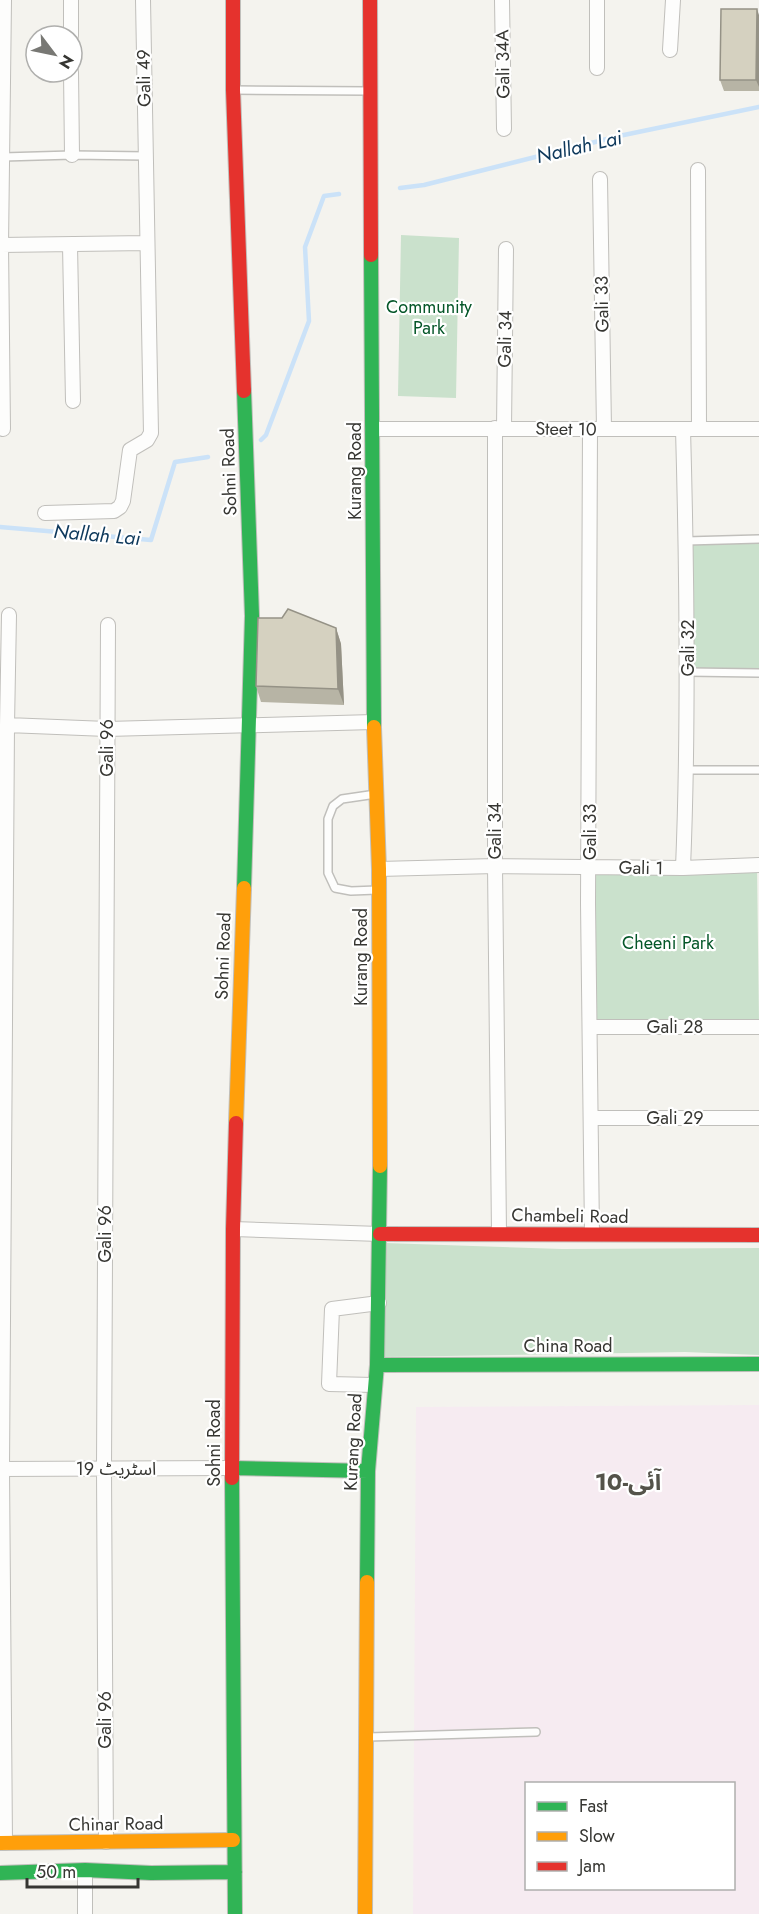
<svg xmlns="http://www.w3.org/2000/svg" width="759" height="1914" font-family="Jost,'Noto Sans Arabic',sans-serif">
	<rect width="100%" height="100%" fill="#f4f3ee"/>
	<path fill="#f6ebf1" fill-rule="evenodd" d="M 759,1405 L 759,1914 L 413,1914 L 416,1407 ZM 526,1784 L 734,1784 L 734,1888 L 526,1888 Z"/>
	<path fill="#cae1cc" d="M 401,235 L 459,238 L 456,398 L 398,396 Z
		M 759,538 L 759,669 L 684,669 L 683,539 Z
		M 587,863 L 757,865 L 759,1021 L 588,1025 Z
		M 385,1243 L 562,1249 L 759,1248 L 759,1355 L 685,1352 L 382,1357 Z"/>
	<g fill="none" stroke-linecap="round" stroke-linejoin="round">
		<path stroke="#cbe2f8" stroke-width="4.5" d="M 400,188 L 424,185 L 619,136 L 759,107
			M 261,440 L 266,435 L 309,321 L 305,247 L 324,196 L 339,194
			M 0,527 L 151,540 L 175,462 L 208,457"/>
		<g stroke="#c0bfbb" stroke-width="10">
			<path id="lane" d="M 235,90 L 368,91
				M 3,157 L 72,155 L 146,156
				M 686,541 L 759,539
				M 688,672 L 759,673
				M 687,770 L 759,770
				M 376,794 L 342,799 L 333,806 L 328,819 L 328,873 L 335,888 L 351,891 L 377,890
				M 368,1737 L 536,1732"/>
		</g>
		<g stroke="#c0bfbb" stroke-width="16">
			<path id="street" d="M 71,0 L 71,36
				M 502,0 L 504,129
				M 597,0 L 597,68
				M 670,50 L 673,0
				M 71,72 L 72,155
				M 698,170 L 699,429
				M 600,179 L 604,429
				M 1,245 L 147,243
				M 70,245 L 73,401
				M 495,428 L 495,866 L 499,1233
				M 3,429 L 1,245 L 4,0
				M 372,429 L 759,429
				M 504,429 L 506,249
				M 590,429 L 588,903 L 592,1234
				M 45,513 L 114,511 L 120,507 L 123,501 L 130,450 L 147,440 L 151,433 L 143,0
				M 7,725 L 107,729 L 374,722
				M 683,868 C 689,722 687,575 683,429
				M 379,869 L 495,866 L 683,868 L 759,865
				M 590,1027 L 759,1027
				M 591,1118 L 759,1118
				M 233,1229 L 380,1234
				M 374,1385 L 329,1384 L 332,1309 L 379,1303
				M 0,1469 L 232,1468
				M 106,1842 L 104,1469 L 108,625
				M 5,1843 L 2,1469 L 7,725 L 9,615
				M 85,1870 L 85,1914"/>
		</g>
		<g stroke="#c0bfbb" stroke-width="16">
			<path id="fast" d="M 371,255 L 374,727
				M 244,888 L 252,616 L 244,391
				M 377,1365 L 759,1364
				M 232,1468 L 368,1471
				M 232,1478 L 235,1914
				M 367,1582 L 368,1471 L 377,1365 L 380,1166
				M 0,1873 L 85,1870 L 151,1873 L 235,1872"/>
		</g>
		<g stroke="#c0bfbb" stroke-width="16">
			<path id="slow" d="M 374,727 L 379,869 L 380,1166
				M 236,1123 L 244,888
				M 0,1843 L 233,1840
				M 365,1914 L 367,1582"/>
		</g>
		<g stroke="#c0bfbb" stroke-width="16">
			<path id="jam" d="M 233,0 L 233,90 L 244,391
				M 370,0 L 371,255
				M 380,1234 L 759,1235
				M 232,1478 L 233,1229 L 236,1123"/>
		</g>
		<use href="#lane" stroke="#fdfdfc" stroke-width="7"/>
		<use href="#street" stroke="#fdfdfc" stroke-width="14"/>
		<use href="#fast" stroke="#30b455" stroke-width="14"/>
		<use href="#slow" stroke="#ff9f0a" stroke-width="14"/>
		<use href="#jam" stroke="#e5322d" stroke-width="14"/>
	</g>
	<path fill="#b7b4a5" d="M 759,15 L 759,91 L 724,91 L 720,80 Z
		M 336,628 L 341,644 L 344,705 L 261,702 L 256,686 Z"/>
	<path fill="#959286" d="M 757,9 L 759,15 L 759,87 L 756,80 Z
		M 336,628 L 341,644 L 344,705 L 338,689 Z"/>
	<path fill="#d5d1c0" stroke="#959286" stroke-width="1.5" d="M 721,9 L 757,9 L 756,80 L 720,80 Z
		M 288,609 L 336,628 L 338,689 L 256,686 L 258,618 L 282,618 Z"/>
	<g text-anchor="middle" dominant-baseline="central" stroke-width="4.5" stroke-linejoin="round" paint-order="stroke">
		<g font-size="18" fill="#363632" stroke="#fff">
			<text transform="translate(503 64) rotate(-91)">Gali 34A</text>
			<text transform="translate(144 78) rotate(-91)">Gali 49</text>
			<text transform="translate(602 304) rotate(-91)">Gali 33</text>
			<text transform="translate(505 339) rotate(-89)">Gali 34</text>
			<text transform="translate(566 429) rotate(1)">Steet 10</text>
			<text transform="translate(355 471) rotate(-90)">Kurang Road</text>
			<text transform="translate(229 472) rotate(-92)">Sohni Road</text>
			<text transform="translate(688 648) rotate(-90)">Gali 32</text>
			<text transform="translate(107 748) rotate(-90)">Gali 96</text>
			<text transform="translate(495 831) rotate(-90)">Gali 34</text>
			<text transform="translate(590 832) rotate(-90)">Gali 33</text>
			<text transform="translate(641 868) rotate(1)">Gali 1</text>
			<text transform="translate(223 956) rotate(-88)">Sohni Road</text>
			<text transform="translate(361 957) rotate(-90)">Kurang Road</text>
			<text x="675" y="1027">Gali 28</text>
			<text x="675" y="1118">Gali 29</text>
			<text transform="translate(570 1216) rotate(1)">Chambeli Road</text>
			<text transform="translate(105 1234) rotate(-90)">Gali 96</text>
			<text x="568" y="1346">China Road</text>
			<text transform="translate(353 1442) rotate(-87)">Kurang Road</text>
			<text transform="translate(214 1443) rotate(-90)">Sohni Road</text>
			<text x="116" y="1469">اسٹریٹ 19</text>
			<text transform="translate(105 1720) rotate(-90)">Gali 96</text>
			<text transform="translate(116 1824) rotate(-1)">Chinar Road</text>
		</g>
		<g font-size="18" fill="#045628" stroke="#fff">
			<text x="429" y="307">Community<tspan x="429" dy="21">Park</tspan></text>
			<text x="668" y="943">Cheeni Park</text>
		</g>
		<g font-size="20" font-style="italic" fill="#0d385b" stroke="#fff">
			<text transform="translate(579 147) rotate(-13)">Nallah Lai</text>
			<text transform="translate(97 535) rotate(5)">Nallah Lai</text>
		</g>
		<g font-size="24" font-weight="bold" fill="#54534a" stroke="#fff">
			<text x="628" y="1481">آئی-10</text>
		</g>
	</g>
	<rect x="525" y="1782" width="210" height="108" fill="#ffffff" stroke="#afafad" stroke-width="1.5"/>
	<rect x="537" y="1802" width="30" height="9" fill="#30b455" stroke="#afafad" stroke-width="1.5"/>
	<text x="579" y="1812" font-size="18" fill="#363632">Fast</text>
	<rect x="537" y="1832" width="30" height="9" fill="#ff9f0a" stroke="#afafad" stroke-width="1.5"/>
	<text x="579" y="1842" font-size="18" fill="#363632">Slow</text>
	<rect x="537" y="1862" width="30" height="9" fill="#e5322d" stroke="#afafad" stroke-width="1.5"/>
	<text x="579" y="1872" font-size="18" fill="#363632">Jam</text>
	<g transform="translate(54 54) rotate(122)"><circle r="28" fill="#ffffff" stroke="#afafad" stroke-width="1.5"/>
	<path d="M0-4.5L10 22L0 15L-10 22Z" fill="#787874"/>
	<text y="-9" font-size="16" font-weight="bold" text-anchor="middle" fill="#363632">N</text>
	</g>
	<path d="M27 1878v9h111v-9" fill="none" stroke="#363632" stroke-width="3"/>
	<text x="36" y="1878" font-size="18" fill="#363632" stroke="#ffffff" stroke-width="4.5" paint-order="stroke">50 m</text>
</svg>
